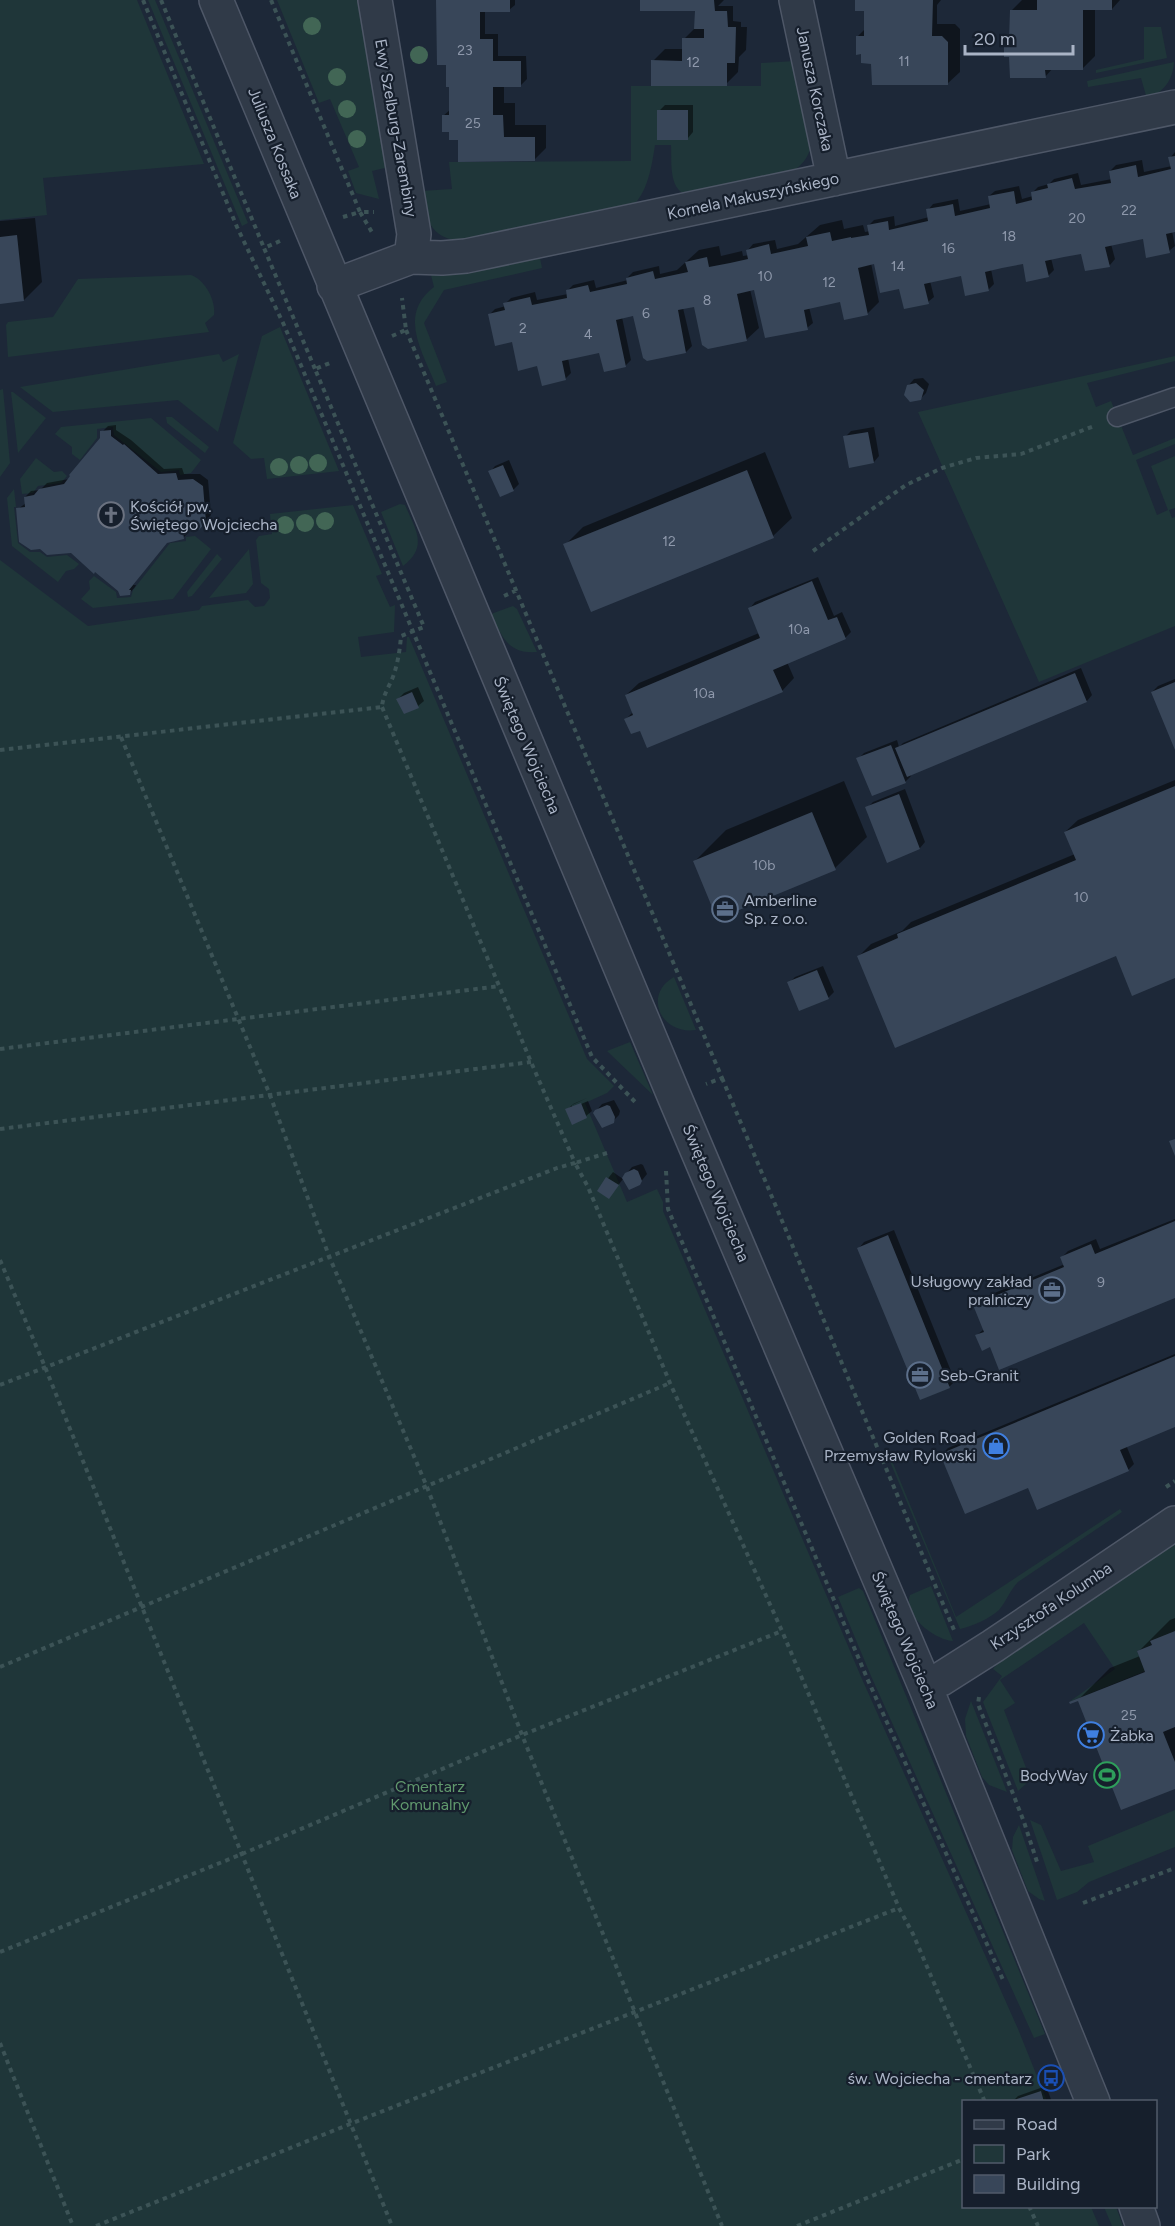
<svg xmlns="http://www.w3.org/2000/svg" width="1175" height="2226" font-family="Figtree,sans-serif">
	<rect width="100%" height="100%" fill="#1d2838"/>
	<path fill="#1f3639" d="M 0,0 L 137,0 L 204,164 L 43,178 L 47,215 L 0,220 Z
		M 148,0 L 155,0 L 248,223 L 242,226 Z
		M 277,0 L 361,0 L 389,167 L 372,171 L 379,199 L 356,193 L 348,171 L 359,167 L 330,99 L 319,103 Z
		M 1144,27 L 1161,27 L 1167,58 L 1096,73 L 1096,70 L 1144,59 Z
		M 795,61 L 811,146 C 808,158 802,165 792,172 L 687,195 C 668,189 672,161 671,145 L 655,145 C 652,164 648,194 631,207 L 461,241 C 430,239 425,217 421,191 L 452,189 L 449,162 L 631,161 L 631,86 L 761,86 L 761,63 Z
		M 1174,62 C 1173,81 1163,92 1147,99 L 1141,78 L 1088,87 L 1087,81 Z
		M 539,253 L 542,268 L 444,290 L 424,323 L 447,382 L 436,386 C 423,352 397,315 434,287 L 431,275 Z
		M 191,275 C 205,280 216,300 214,315 L 205,323 L 209,332 L 8,357 L 6,325 L 8,322 L 53,317 L 78,279 Z
		M 280,327 L 339,471 L 267,479 L 264,458 L 251,459 L 233,443 L 262,336 Z
		M 219,354 L 223,362 L 239,354 L 218,432 L 178,400 L 53,412 L 20,387 Z
		M 1175,356 L 1175,361 L 1087,383 L 1096,407 L 1111,401 L 1133,455 L 1175,438 L 1175,444 L 1136,460 L 1157,515 L 1168,510 L 1151,466 L 1175,456 L 1175,508 L 1169,510 L 1172,518 L 1175,517 L 1175,626 L 1039,682 L 918,412 Z
		M 3,389 L 10,463 L 0,477 L 0,390 Z
		M 11,392 L 13,392 L 46,418 L 18,453 Z
		M 166,417 L 172,417 L 209,447 L 205,453 L 167,423 Z
		M 151,418 L 201,460 L 191,473 L 180,475 L 179,470 L 161,472 L 114,435 L 113,427 L 97,429 L 97,438 L 80,460 L 72,454 L 72,447 L 55,434 L 61,427 Z
		M 36,458 L 54,472 L 62,471 L 67,476 L 61,483 L 38,486 L 33,493 L 22,494 L 20,479 Z
		M 14,489 L 16,507 L 14,507 L 18,543 L 30,552 L 40,552 L 47,557 L 67,555 L 79,564 L 74,569 L 66,571 L 58,582 L 12,546 L 7,498 Z
		M 400,504 L 405,505 C 415,529 429,546 403,566 L 381,512 Z
		M 353,505 L 382,574 L 376,576 L 390,607 L 395,605 L 394,632 L 358,637 L 361,657 L 406,652 L 407,637 L 409,637 L 587,1059 L 614,1086 L 607,1093 L 585,1103 L 627,1202 L 657,1189 L 663,1202 L 663,1211 L 862,1679 L 1018,2029 L 1047,2101 L 964,2102 L 964,2206 L 1091,2207 L 1099,2226 L 0,2226 L 0,560 L 88,626 L 199,610 L 202,606 L 248,600 L 255,607 L 264,606 L 270,598 L 269,589 L 261,583 L 256,540 L 259,536 L 272,534 L 270,514 Z
		M 195,536 L 211,549 L 173,599 L 93,608 L 81,599 L 90,589 L 89,581 L 94,576 L 116,592 L 117,598 L 131,597 L 133,590 L 170,543 L 186,541 L 186,537 Z
		M 249,549 L 253,584 L 246,593 L 209,598 Z
		M 217,554 L 222,559 L 192,596 L 188,597 L 187,592 Z
		M 513,606 L 517,609 L 537,652 C 508,654 502,637 491,614 Z
		M 674,977 L 696,1030 C 660,1035 643,994 674,977 Z
		M 630,1042 L 653,1095 L 607,1051 Z
		M 888,1451 L 956,1617 L 1120,1509 L 1122,1512 L 1018,1582 C 1010,1590 1006,1602 999,1610 C 989,1619 973,1626 960,1629 L 886,1452 Z
		M 1175,1543 L 1175,1631 L 1150,1641 L 1151,1645 L 1137,1651 L 1145,1671 L 1069,1702 L 1115,1669 L 1084,1623 L 1000,1680 L 1015,1703 L 1004,1710 L 1028,1773 L 1027,1783 L 1018,1791 L 983,1702 L 1002,1676 L 993,1669 L 1001,1659 Z
		M 931,1586 L 953,1641 C 935,1640 902,1615 910,1595 Z
		M 859,1588 L 863,1591 L 1045,2034 L 1034,2038 L 871,1676 L 838,1597 Z
		M 971,1701 L 1007,1792 L 989,1785 L 982,1777 L 966,1736 L 965,1719 Z
		M 1175,1810 L 1175,1847 L 1089,1882 L 1077,1892 L 1057,1900 L 1030,1820 L 1041,1825 L 1061,1871 L 1094,1862 L 1088,1846 Z
		M 1019,1825 L 1045,1901 L 1039,1899 L 1028,1891 L 1012,1850 L 1013,1837 Z
		M 1104,2207 L 1116,2207 L 1123,2226 L 1112,2226 Z"/>
	<path fill="#0007" d="M 438,0 L 515,0 L 515,5 L 509,10 L 485,11 L 485,34 L 498,34 L 498,56 L 526,56 L 527,79 L 521,85 L 504,85 L 504,103 L 515,103 L 515,125 L 546,125 L 546,148 L 534,160 L 460,138 L 451,130 L 443,116 L 451,109 L 450,88 Z
		M 641,0 L 724,0 L 718,6 L 733,6 L 733,21 L 741,22 L 741,27 L 747,27 L 746,50 L 739,57 L 738,72 L 726,84 L 653,61 L 665,49 L 684,49 L 684,39 L 696,27 L 696,10 Z
		M 857,0 L 941,0 L 937,5 L 937,24 L 955,24 L 960,29 L 960,72 L 947,84 L 873,62 L 863,53 L 857,37 L 865,29 L 865,9 Z
		M 1022,0 L 1120,0 L 1112,9 L 1095,9 L 1095,56 L 1083,68 L 1053,68 L 1045,77 L 1011,55 L 1006,41 L 1011,36 L 1011,11 Z
		M 665,105 L 693,105 L 693,132 L 688,138 L 659,111 Z
		M 1175,152 L 1175,231 L 1172,231 L 1175,246 L 1169,251 L 1144,237 L 1111,244 L 1115,259 L 1110,265 L 1082,253 L 1051,258 L 1054,270 L 1048,276 L 1024,262 L 991,269 L 994,284 L 988,290 L 962,275 L 930,281 L 934,297 L 928,302 L 900,287 L 875,262 L 871,263 L 879,302 L 867,314 L 841,300 L 809,307 L 813,323 L 807,328 L 756,288 L 750,289 L 759,328 L 746,340 L 695,305 L 683,308 L 692,346 L 686,352 L 635,314 L 622,317 L 631,360 L 625,366 L 600,352 L 568,358 L 571,373 L 565,379 L 513,340 L 489,315 L 495,309 L 506,306 L 505,304 L 511,298 L 535,292 L 537,300 L 568,294 L 567,291 L 573,285 L 594,280 L 596,288 L 628,280 L 627,278 L 633,272 L 659,266 L 660,274 L 677,270 L 699,250 L 719,246 L 721,256 L 742,251 L 743,256 L 749,255 L 748,250 L 753,244 L 775,240 L 777,249 L 798,244 L 820,225 L 842,220 L 844,229 L 863,225 L 865,232 L 870,231 L 869,225 L 874,220 L 894,216 L 895,226 L 929,217 L 928,210 L 933,204 L 958,199 L 960,211 L 991,204 L 989,196 L 995,191 L 1019,186 L 1022,199 L 1033,196 L 1032,193 L 1038,187 L 1049,184 L 1054,179 L 1078,173 L 1081,185 L 1112,179 L 1110,171 L 1116,165 L 1142,160 L 1144,172 L 1172,166 L 1170,158 Z
		M 35,218 L 42,282 L 24,300 L 0,302 L 0,221 Z
		M 923,378 L 929,384 L 926,393 L 920,399 L 908,386 L 914,379 Z
		M 116,425 L 116,430 L 131,440 L 164,469 L 182,468 L 184,474 L 200,474 L 208,480 L 211,515 L 205,522 L 189,529 L 189,532 L 183,538 L 167,541 L 133,585 L 136,585 L 135,587 L 129,594 L 120,590 L 18,509 L 26,503 L 25,497 L 31,491 L 40,490 L 47,483 L 69,479 L 102,438 L 102,432 L 108,426 Z
		M 874,427 L 879,456 L 874,462 L 845,437 L 851,431 Z
		M 765,452 L 792,518 L 773,536 L 591,610 L 565,545 L 583,527 Z
		M 509,460 L 519,484 L 513,490 L 490,472 L 495,466 Z
		M 818,577 L 834,616 L 842,612 L 851,632 L 845,638 L 787,662 L 794,678 L 782,691 L 641,729 L 626,719 L 634,711 L 626,695 L 639,683 L 759,633 L 750,608 L 755,602 Z
		M 1081,668 L 1092,695 L 1087,701 L 910,774 L 911,776 L 905,782 L 858,759 L 864,753 L 897,740 L 899,747 L 903,743 Z
		M 1175,679 L 1175,747 L 1152,692 L 1158,686 Z
		M 418,687 L 424,701 L 418,706 L 398,699 L 404,693 Z
		M 1175,780 L 1175,977 L 1117,954 L 859,956 L 871,944 L 902,931 L 911,922 L 1075,854 L 1065,832 L 1078,820 Z
		M 844,781 L 867,837 L 835,868 L 695,861 L 726,830 Z
		M 905,789 L 925,842 L 920,848 L 888,861 L 867,808 L 873,802 Z
		M 823,966 L 834,992 L 828,998 L 789,983 L 795,977 Z
		M 587,1098 L 572,1105 L 572,1108 L 588,1101 L 592,1111 L 586,1116 L 572,1123 L 567,1110 L 573,1104 Z
		M 614,1100 L 620,1111 L 619,1115 L 613,1121 L 596,1111 L 602,1104 Z
		M 641,1164 L 643,1165 L 647,1174 L 639,1184 L 626,1174 L 632,1167 Z
		M 613,1172 L 623,1179 L 609,1197 L 599,1190 Z
		M 1175,1219 L 1175,1296 L 991,1345 L 977,1335 L 984,1329 L 974,1305 L 980,1299 L 1065,1264 L 1062,1257 L 1068,1251 L 1096,1239 L 1100,1249 Z
		M 894,1230 L 955,1381 L 950,1386 L 920,1398 L 859,1248 L 864,1242 Z
		M 1175,1354 L 1175,1425 L 1126,1445 L 1134,1464 L 1128,1470 L 942,1454 L 948,1448 Z
		M 1175,1618 L 1175,1787 L 1079,1699 L 1110,1668 L 1140,1656 L 1139,1651 L 1170,1620 Z
		M 1046,2086 L 1052,2102 L 1012,2102 L 1018,2096 Z"/>
	<path fill="#384659" d="M 436,0 L 510,0 L 510,12 L 480,12 L 480,39 L 493,39 L 493,61 L 521,61 L 521,87 L 493,87 L 493,115 L 503,115 L 504,137 L 535,137 L 535,161 L 458,162 L 458,140 L 449,140 L 449,132 L 442,132 L 442,115 L 449,115 L 449,87 L 446,87 L 446,65 L 437,65 Z
		M 640,0 L 714,0 L 715,11 L 727,11 L 728,27 L 736,27 L 735,63 L 727,63 L 727,86 L 651,86 L 651,60 L 682,61 L 682,38 L 704,38 L 704,29 L 694,29 L 695,11 L 640,11 Z
		M 855,0 L 933,0 L 932,36 L 942,36 L 948,42 L 948,85 L 872,85 L 871,64 L 861,63 L 861,54 L 856,55 L 856,36 L 864,36 L 864,11 L 855,11 Z
		M 1037,0 L 1112,0 L 1112,10 L 1083,10 L 1083,70 L 1045,70 L 1046,78 L 1010,78 L 1009,57 L 1004,57 L 1004,40 L 1009,41 L 1010,10 L 1037,10 Z
		M 657,110 L 688,110 L 688,140 L 657,140 Z
		M 1175,156 L 1175,232 L 1166,234 L 1170,253 L 1146,258 L 1143,239 L 1105,247 L 1110,267 L 1085,271 L 1081,254 L 1064,257 L 1045,261 L 1049,277 L 1026,282 L 1023,264 L 1002,268 L 985,272 L 989,291 L 965,296 L 961,276 L 924,284 L 929,304 L 904,309 L 899,289 L 880,293 L 874,264 L 858,268 L 868,315 L 844,320 L 840,302 L 804,310 L 808,330 L 765,338 L 754,290 L 737,294 L 747,341 L 708,349 L 702,345 L 694,307 L 678,310 L 686,353 L 647,361 L 643,358 L 633,316 L 616,320 L 626,367 L 604,372 L 599,353 L 562,361 L 566,380 L 542,386 L 537,366 L 518,371 L 512,342 L 495,346 L 488,314 L 505,310 L 503,303 L 530,297 L 532,305 L 567,298 L 566,290 L 588,285 L 590,292 L 627,284 L 626,278 L 653,271 L 655,279 L 688,272 L 685,262 L 707,257 L 709,267 L 730,263 L 748,259 L 746,250 L 769,244 L 771,254 L 808,246 L 806,237 L 825,233 L 830,232 L 832,241 L 851,237 L 851,238 L 869,235 L 867,225 L 888,221 L 889,230 L 928,221 L 926,209 L 944,206 L 953,204 L 955,216 L 990,208 L 988,196 L 1014,191 L 1016,204 L 1032,200 L 1031,192 L 1048,188 L 1047,184 L 1068,179 L 1072,178 L 1075,189 L 1111,183 L 1109,171 L 1136,165 L 1138,177 L 1171,169 L 1168,157 Z
		M 17,235 L 24,301 L 0,304 L 0,237 Z
		M 916,383 L 924,390 L 921,400 L 910,402 L 904,395 L 907,385 Z
		M 111,430 L 111,436 L 123,445 L 124,444 L 158,474 L 176,473 L 178,480 L 193,479 L 203,486 L 206,522 L 199,530 L 183,531 L 184,539 L 167,543 L 129,590 L 131,590 L 130,595 L 120,596 L 118,591 L 95,572 L 94,574 L 71,553 L 47,555 L 40,549 L 31,550 L 19,542 L 16,508 L 25,507 L 24,497 L 34,495 L 39,489 L 64,484 L 70,476 L 69,475 L 100,438 L 100,431 Z
		M 868,432 L 874,463 L 849,468 L 843,436 Z
		M 503,465 L 514,491 L 500,497 L 488,471 Z
		M 747,470 L 774,538 L 591,612 L 563,544 Z
		M 812,581 L 828,620 L 837,617 L 846,639 L 773,670 L 783,692 L 647,748 L 640,731 L 631,734 L 624,719 L 633,715 L 625,695 L 760,638 L 748,608 Z
		M 1075,673 L 1087,702 L 907,777 L 895,748 Z
		M 1175,682 L 1175,750 L 1151,692 Z
		M 412,692 L 419,708 L 404,714 L 396,699 Z
		M 891,745 L 906,783 L 872,796 L 856,758 Z
		M 1175,786 L 1175,978 L 1132,996 L 1116,956 L 895,1048 L 857,956 L 898,938 L 897,934 L 1076,860 L 1064,832 Z
		M 899,794 L 920,849 L 887,863 L 865,807 Z
		M 812,812 L 836,870 L 717,919 L 693,861 Z
		M 817,970 L 829,999 L 799,1011 L 787,982 Z
		M 581,1103 L 587,1118 L 572,1125 L 565,1109 Z
		M 607,1105 L 610,1106 L 615,1117 L 614,1123 L 602,1128 L 593,1113 L 595,1110 Z
		M 1175,1139 L 1175,1156 L 1169,1141 Z
		M 634,1169 L 638,1171 L 642,1181 L 640,1185 L 629,1190 L 622,1178 L 625,1173 Z
		M 606,1177 L 619,1185 L 609,1199 L 597,1191 Z
		M 1175,1221 L 1175,1298 L 999,1370 L 990,1347 L 982,1351 L 975,1335 L 984,1332 L 973,1305 L 1064,1267 L 1060,1257 L 1091,1244 L 1095,1254 Z
		M 888,1235 L 950,1388 L 920,1400 L 857,1248 Z
		M 1175,1356 L 1175,1427 L 1120,1450 L 1129,1471 L 1037,1510 L 1028,1488 L 965,1514 L 940,1454 Z
		M 1175,1631 L 1175,1727 L 1163,1732 L 1175,1762 L 1175,1789 L 1121,1810 L 1078,1701 L 1070,1704 L 1069,1702 L 1145,1672 L 1137,1651 L 1152,1645 L 1150,1641 Z
		M 1041,2091 L 1044,2102 L 1011,2102 L 1011,2101 Z"/>
	<g fill="none" stroke-linecap="round" stroke-linejoin="round">
		<g stroke="#4e5767" stroke-width="21">
			<path id="lane" d="M 1117,417 L 1175,397"/>
		</g>
		<g stroke="#4e5767" stroke-width="36">
			<path id="street" d="M 216,0 L 675,1098 L 925,1686 L 1093,2102
				M 375,0 L 414,234 L 411,257
				M 796,0 L 834,179
				M 334,286 L 411,257 L 442,258 L 466,256 L 1175,107
				M 925,1686 L 941,1679 L 993,1646 L 1175,1523
				M 1136,2206 L 1143,2226"/>
		</g>
		<path stroke="#3c5356" stroke-width="4" stroke-dasharray="4.5 4.5" stroke-linecap="butt" d="M 143,0 L 237,227 L 284,325 L 592,1057 L 637,1104
			M 161,0 L 264,248
			M 271,0 L 360,212 L 374,212
			M 343,217 L 360,212 L 373,234
			M 280,241 L 264,248 L 315,369
			M 406,330 L 722,1078 L 706,1084
			M 392,336 L 406,330 L 402,298
			M 813,551 L 906,485 L 942,468 L 976,458 L 1021,454 L 1094,426
			M 504,596 L 517,590
			M 121,737 L 270,1095 L 329,1256 L 427,1487 L 522,1735 L 722,2226
			M 0,750 L 382,707 C 383,694 390,686 394,674 C 398,662 400,649 401,636 L 424,627 L 315,369 L 330,363
			M 0,1049 L 500,986
			M 722,1078 L 954,1630
			M 0,1129 L 531,1062
			M 607,1153 L 575,1163 L 588,1187 L 670,1383 L 782,1631 L 899,1908 L 913,1934 L 985,2102
			M 666,1171 L 668,1209 L 867,1678 L 1004,1982
			M 0,1260 L 45,1367 L 392,2226
			M 0,1385 L 557,1168 L 575,1163 L 531,1062 L 382,707
			M 1166,1487 L 1175,1481
			M 0,1667 L 670,1383
			M 979,1697 L 978,1704 L 1024,1822 L 1038,1865
			M 1083,1903 L 1175,1868
			M 0,1952 L 242,1854 L 522,1735 L 782,1631
			M 0,2043 L 73,2226
			M 1029,2206 L 1038,2226
			M 96,2226 L 350,2124 L 899,1908
			M 797,2226 L 964,2159"/>
		<use href="#lane" stroke="#303a48" stroke-width="18"/>
		<use href="#street" stroke="#303a48" stroke-width="33"/>
	</g>
	<g fill="#426655">
		<circle cx="312" cy="26" r="9"/>
		<circle cx="419" cy="55" r="9"/>
		<circle cx="337" cy="77" r="9"/>
		<circle cx="347" cy="109" r="9"/>
		<circle cx="357" cy="139" r="9"/>
		<circle cx="318" cy="463" r="9"/>
		<circle cx="299" cy="465" r="9"/>
		<circle cx="279" cy="467" r="9"/>
		<circle cx="325" cy="521" r="9"/>
		<circle cx="305" cy="523" r="9"/>
		<circle cx="285" cy="525" r="9"/>
	</g>
	<defs>
		<g id="church-ring" transform="scale(1.35)"><circle r="9.5" fill="#161f2c" stroke="#6b7280" stroke-width="1.5"/><path d="M-1.2-6h2.4v3.5h3.3v2.4h-3.3V6h-2.4V-.1h-3.3v-2.4h3.3Z" fill="#6b7280"/></g>
		<g id="office-ring" transform="scale(1.35)"><circle r="9.5" fill="#161f2c" stroke="#5c6f8a" stroke-width="1.5"/><path d="M-6-3h4V-5.5h4V-3h4V5H-6ZM-1-4.5V-3h2v-1.5ZM-6 0V1H6V0Z" fill="#5c6f8a"/></g>
		<g id="shop-ring" transform="scale(1.35)"><circle r="9.5" fill="#161f2c" stroke="#3f7fe0" stroke-width="1.5"/><path d="M-5-2.5h2.3a2.7 3.5 0 0 1 5.4 0H5L5.5 6h-11ZM-1.5-2.5h3a1.5 2.3 0 0 0-3 0Z" fill="#3f7fe0"/></g>
		<g id="supermarket-ring" transform="scale(1.35)"><circle r="9.5" fill="#161f2c" stroke="#3f7fe0" stroke-width="1.5"/><path d="M-6-5.5h2.5l.6 2H6L4.5 2H-2.5L-4.4-4H-6ZM-1.5 3.2a1.3 1.3 0 1 0 .1 0ZM3 3.2a1.3 1.3 0 1 0 .1 0Z" fill="#3f7fe0"/></g>
		<g id="stadium-ring" transform="scale(1.35)"><circle r="9.5" fill="#161f2c" stroke="#2e9e5b" stroke-width="1.5"/><path d="M0-5a6.5 5 0 1 0 0 10a6.5 5 0 1 0 0-10ZM-3.5-1.8h7v3.6h-7Z" fill="#2e9e5b"/></g>
		<g id="bus-ring" transform="scale(1.35)"><circle r="9.5" fill="#161f2c" stroke="#1a4fb4" stroke-width="1.5"/><path d="M-5-6H5V4H4V6H2V4H-2V6H-4V4H-5ZM-3.5-4V0h7V-4ZM-3.5 1.2v1.5H-2V1.2ZM2 1.2v1.5H3.5V1.2Z" fill="#1a4fb4"/></g>
	</defs>
	<g fill-rule="evenodd">
		<use href="#church-ring" x="111" y="515"/>
		<use href="#office-ring" x="725" y="909"/>
		<use href="#office-ring" x="1052" y="1290"/>
		<use href="#office-ring" x="920" y="1375"/>
		<use href="#shop-ring" x="996" y="1446"/>
		<use href="#supermarket-ring" x="1091" y="1735"/>
		<use href="#stadium-ring" x="1107" y="1775"/>
		<use href="#bus-ring" x="1051" y="2078"/>
	</g>
	<g text-anchor="middle" dominant-baseline="central" stroke-width="4.5" stroke-linejoin="round" paint-order="stroke">
		<g font-size="14" fill="#8e98ab">
			<text x="465" y="50">23</text>
			<text x="904" y="61">11</text>
			<text x="693" y="62">12</text>
			<text x="473" y="123">25</text>
			<text x="1129" y="210">22</text>
			<text x="1077" y="218">20</text>
			<text x="1009" y="236">18</text>
			<text x="948" y="248">16</text>
			<text x="898" y="266">14</text>
			<text x="765" y="276">10</text>
			<text x="829" y="282">12</text>
			<text x="707" y="300">8</text>
			<text x="646" y="313">6</text>
			<text x="523" y="328">2</text>
			<text x="588" y="334">4</text>
			<text x="669" y="541">12</text>
			<text x="799" y="629">10a</text>
			<text x="704" y="693">10a</text>
			<text x="764" y="865">10b</text>
			<text x="1081" y="897">10</text>
			<text x="1101" y="1282">9</text>
			<text x="1129" y="1715">25</text>
		</g>
		<g font-size="16" fill="#aab4c6" stroke="#161f2c">
			<text transform="translate(815 89) rotate(78)">Janusza Korczaka</text>
			<text transform="translate(396 128) rotate(80)">Ewy Szelburg-Zarembiny</text>
			<text transform="translate(275 143) rotate(68)">Juliusza Kossaka</text>
			<text transform="translate(753 196) rotate(-12)">Kornela Makuszyńskiego</text>
			<text transform="translate(527 745) rotate(67)">Świętego Wojciecha</text>
			<text transform="translate(716 1193) rotate(67)">Świętego Wojciecha</text>
			<text transform="translate(1051 1606) rotate(-34)">Krzysztofa Kolumba</text>
			<text transform="translate(905 1640) rotate(67)">Świętego Wojciecha</text>
		</g>
		<g font-size="16" fill="#aab4c6" stroke="#161f2c" text-anchor="start">
			<text x="130" y="506">Kościół pw.<tspan x="130" dy="18">Świętego Wojciecha</tspan></text>
			<text x="744" y="900">Amberline<tspan x="744" dy="18">Sp. z o.o.</tspan></text>
			<text x="1032" y="1281" text-anchor="end">Usługowy zakład<tspan x="1032" dy="18">pralniczy</tspan></text>
			<text x="940" y="1375">Seb-Granit</text>
			<text x="976" y="1437" text-anchor="end">Golden Road<tspan x="976" dy="18">Przemysław Rylowski</tspan></text>
			<text x="1110" y="1735">Żabka</text>
			<text x="1088" y="1775" text-anchor="end">BodyWay</text>
			<text x="1032" y="2078" text-anchor="end">św. Wojciecha - cmentarz</text>
		</g>
		<g font-size="16" fill="#60986d" stroke="#161f2c">
			<text x="430" y="1786">Cmentarz<tspan x="430" dy="18">Komunalny</tspan></text>
		</g>
	</g>
	<rect x="962" y="2100" width="195" height="108" fill="#161f2c" stroke="#515b6a" stroke-width="1.5"/>
	<rect x="974" y="2120" width="30" height="9" fill="#303a48" stroke="#515b6a" stroke-width="1.5"/>
	<text x="1016" y="2130" font-size="18" fill="#aab4c6">Road</text>
	<rect x="974" y="2145" width="30" height="18" fill="#1f3639" stroke="#515b6a" stroke-width="1.5"/>
	<text x="1016" y="2160" font-size="18" fill="#aab4c6">Park</text>
	<rect x="974" y="2175" width="30" height="18" fill="#384659" stroke="#515b6a" stroke-width="1.5"/>
	<text x="1016" y="2190" font-size="18" fill="#aab4c6">Building</text>
	<path d="M965 45v9h108v-9" fill="none" stroke="#aab4c6" stroke-width="3"/>
	<text x="974" y="45" font-size="18" fill="#aab4c6" stroke="#161f2c" stroke-width="4.5" paint-order="stroke">20 m</text>
</svg>
